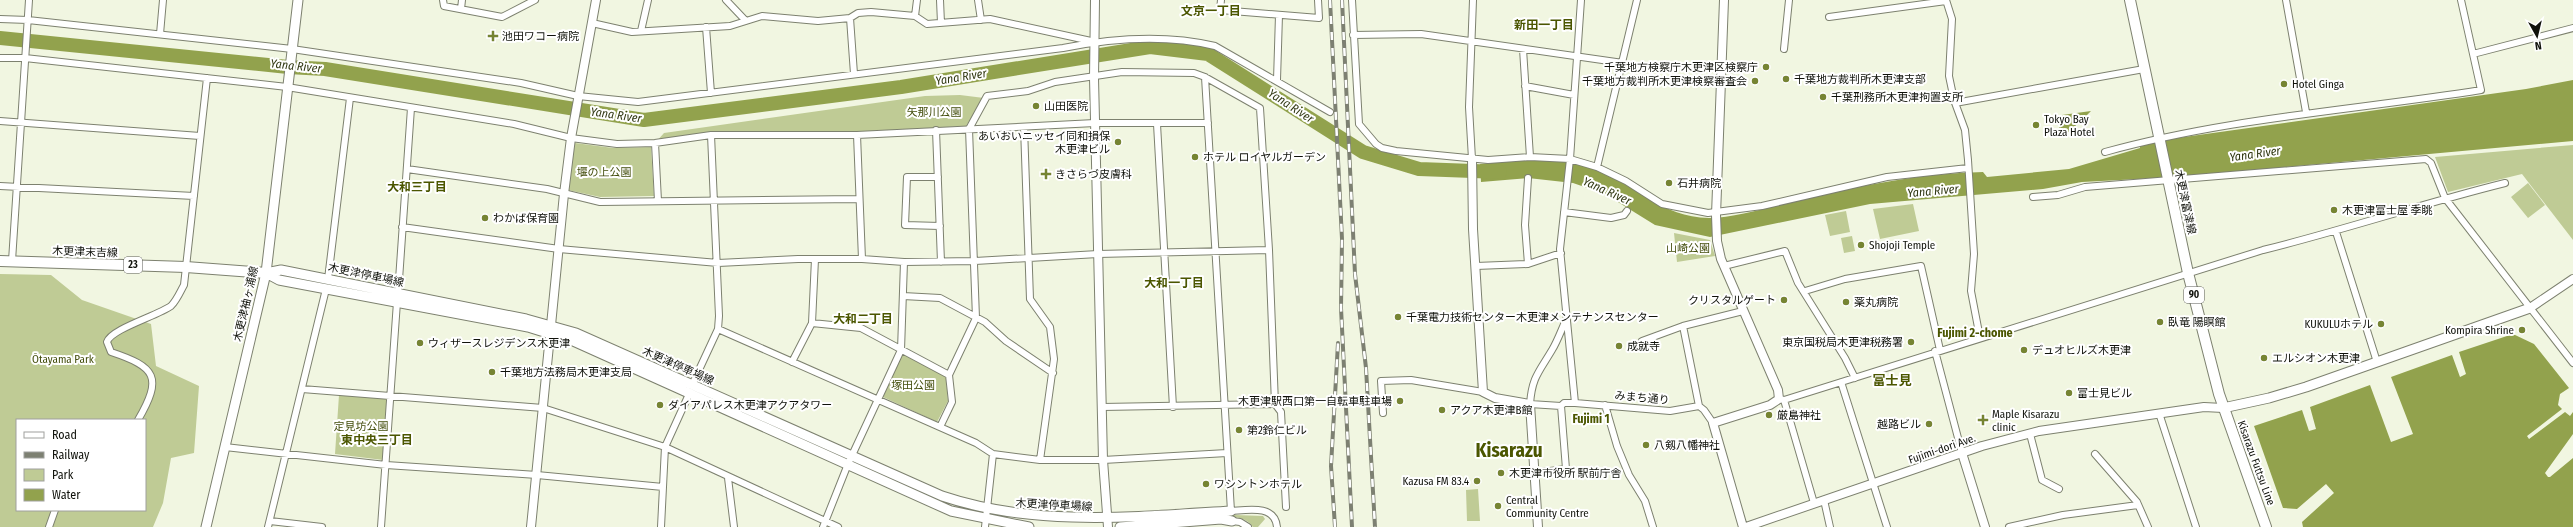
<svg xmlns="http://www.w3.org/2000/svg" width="2573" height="527" font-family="'Fira Sans Condensed','Noto Sans JP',sans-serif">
	<rect width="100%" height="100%" fill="#f1f6e1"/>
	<path fill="#bfcb95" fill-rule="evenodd" d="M 960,95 L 984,98 L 966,126 L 856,132 L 710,133 L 656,142 L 664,133 L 925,96 Z
		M 575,143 L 613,148 L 651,147 L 654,196 L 600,197 L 568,190 Z
		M 2573,145 L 2573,240 L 2522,174 L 2448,192 L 2435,157 Z
		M 2528,183 L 2545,205 L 2528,218 L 2511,197 Z
		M 1913,204 L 1919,231 L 1880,239 L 1873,209 Z
		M 1846,211 L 1850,232 L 1830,236 L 1825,215 Z
		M 1674,233 L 1710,240 L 1715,256 L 1677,262 Z
		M 1852,236 L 1855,251 L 1844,253 L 1841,238 Z
		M 0,274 L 51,275 L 82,300 L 151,324 L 156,366 L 199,386 L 194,453 L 171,458 L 163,503 L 153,527 L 0,527 ZM 17,420 L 145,420 L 145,510 L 17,510 Z
		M 902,353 L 946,377 L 948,401 L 937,422 L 883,397 Z
		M 339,395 L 388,397 L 383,460 L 335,454 Z
		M 1478,489 L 1480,521 L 1467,521 L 1466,490 Z
		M 1235,515 L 1263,516 L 1265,519 L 1258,527 L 1253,527 C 1243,511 1213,518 1197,518 Z"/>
	<path fill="#92a24d" d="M 2573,80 L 2573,141 L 2177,177 L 2082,182 L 2043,189 L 1870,204 L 1710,237 L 1655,225 L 1605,194 L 1573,183 L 1528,178 L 1481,182 L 1480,164 C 1519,161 1557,155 1594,169 C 1637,185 1661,217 1709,218 C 1736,218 1772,206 1798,200 C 1859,186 1921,173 1983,172 L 1987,177 L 2069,169 L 2140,148 L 2140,146 L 2170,139 L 2526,89 Z
		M 2091,111 L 2086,116 L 2085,124 L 2076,124 L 2075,129 L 2064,134 L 2059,132 L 2059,126 L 2065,120 L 2062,115 Z
		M 2513,334 L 2534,344 L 2569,388 L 2560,394 L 2558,405 L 2562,409 L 2527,436 L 2529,439 L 2565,412 L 2570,416 L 2573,412 L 2573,434 L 2545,473 L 2548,477 L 2550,477 L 2573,458 L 2573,527 L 2303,527 L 2302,522 L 2334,493 L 2326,484 L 2297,509 L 2283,508 L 2254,426 L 2302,410 L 2309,431 L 2316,429 L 2310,407 L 2370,385 L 2391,442 L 2413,434 L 2391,377 L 2452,355 L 2460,377 L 2466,374 L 2459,352 Z"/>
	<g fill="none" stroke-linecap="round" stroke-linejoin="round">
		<path stroke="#92a24d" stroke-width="14" d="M 0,38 L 288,67 L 325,69 L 644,120 L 901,87 L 1150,47 L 1208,54 L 1363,152 L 1419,169 L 1500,172"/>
		<g stroke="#7d816f" stroke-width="8">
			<path id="minor" d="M 443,0 L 444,6 L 502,17 L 535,0
				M 726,0 L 745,20
				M 940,0 L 941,23
				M 978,0 L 981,20
				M 1221,0 L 1220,10 L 1319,18 L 1318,0
				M 1352,0 L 1359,124 L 1376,144 L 1382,148 L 1396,151 L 1488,160 L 1530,157 L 1570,159 L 1597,167 L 1626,181 L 1662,204 L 1708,213 L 1762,206 L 1887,177 L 1968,168
				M 1946,0 L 1952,19 L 1949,76 L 1954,100 L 1965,130 L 1968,160 L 1974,254 L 1971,291 L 1980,338
				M 2286,0 L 2306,112
				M 461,9 L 462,0
				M 915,16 L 917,0
				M 1829,17 L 1946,1
				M 850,18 L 854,74
				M 0,19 L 28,20 L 292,49 L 521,83 L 578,96 L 638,102 L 1063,48 C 1113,38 1165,34 1215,46 L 1330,112
				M 592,23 L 632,32 L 730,26 L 762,16 L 818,21 L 850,18 L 858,13 L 871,12 L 915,16 L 927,24 L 990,19 L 1091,41
				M 706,27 L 711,93
				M 641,31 L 648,0
				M 160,34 L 163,0
				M 1353,35 L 1421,34 L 1623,63
				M 1523,49 L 1530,157
				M 1784,49 L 1789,0
				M 2473,54 L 2573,28
				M 0,58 L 25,58 L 287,87 L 514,124 L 571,138 L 617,144 L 655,143 L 711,135 L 857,135 L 1095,123 L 1208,123
				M 1205,77 L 1231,511 C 1247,510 1275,504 1277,527
				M 1277,80 L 1279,15
				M 1525,86 L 1574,95
				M 1955,103 L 2144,69
				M 0,121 L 200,136
				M 1157,124 L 1173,407
				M 1024,127 L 1030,299 L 1050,327 L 1054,359 L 1040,460
				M 936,130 L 941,262
				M 857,135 L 862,259
				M 655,143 L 658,201
				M 2105,152 C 2228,118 2355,110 2481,90 L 2461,0
				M 1472,159 L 1469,107 L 1473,0
				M 1597,167 L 1637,0
				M 407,169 L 547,189 L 600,202 L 859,199
				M 938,177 L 907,177 L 905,225 L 940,226
				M 1528,178 L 1525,225 L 1528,264
				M 0,186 L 194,196
				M 2033,197 L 2058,195 L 2085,187 L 2426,159 L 2431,163 L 2445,198 L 2573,363
				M 1564,212 L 1611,218 L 1624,215 L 1627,211
				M 402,227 L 559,249 L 718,263 L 798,259 L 862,259 L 904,262 L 975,261 L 1098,254 L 1269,250
				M 2336,232 L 2377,362
				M 12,261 L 29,0
				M 1476,266 L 1528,264 L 1561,253
				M 1724,266 L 1785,251 L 1798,283 L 1845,358 L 1855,378
				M 328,279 L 350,98
				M 1805,291 L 1845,279 L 1921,266 L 1940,350
				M 398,294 L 411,108
				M 903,296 L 940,298 L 985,322 L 1006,341 L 1053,373
				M 812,323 L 861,328 L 949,375
				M 1683,326 L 1699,406
				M 718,329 L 976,443 L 993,454 L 1040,460 L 1103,460 L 1227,453
				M 1642,341 L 1683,326 L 1743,311
				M 1935,351 L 1962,453
				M 792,362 L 812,323 L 815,259
				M 1841,382 L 1887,527
				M 692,385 L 718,329 L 719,316 L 711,135
				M 302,389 L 543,408 L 665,447 L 838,527
				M 1779,399 L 1784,400 L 2263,250 C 2344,230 2424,203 2505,183
				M 1784,400 L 1814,503
				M 1575,403 L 1560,249 L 1570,159 L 1581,0
				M 1605,405 L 1617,446 L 1629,475 L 1645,501 L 1653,527
				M 1561,406 L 1564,403 L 1575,403 L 1670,411 L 1699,406 L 1704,410 L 1713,423
				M 1561,406 L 1530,404 C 1532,377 1539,372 1552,350 C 1557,342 1561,331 1565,322
				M 1102,407 L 1275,404
				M 1383,413 L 1381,381 L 1411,380 L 1483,392
				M 2159,413 L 2196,527
				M 138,420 C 163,377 156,367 111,352 L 107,342 C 111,329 157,316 171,306 C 177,300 180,292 184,285 L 207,78
				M 940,427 L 952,402 L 949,375 L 976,318 L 969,129 L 987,96 L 1028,91 L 1055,82 L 1122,72 L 1194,73 L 1205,77 L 1260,108 L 1269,250 L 1275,404 L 1281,412 L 1286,507
				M 2030,434 L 2042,480 L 2059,489
				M 225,447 L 386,465 L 537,475 L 663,487
				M 2095,454 L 2137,502 L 2148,527
				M 1534,473 L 1566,469 L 1561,406
				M 728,478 L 734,527
				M 1824,500 L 1830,527
				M 270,521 L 322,527
				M 1232,521 L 1240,522 L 1248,527
				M 49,527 L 55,510
				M 268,527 L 326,289
				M 381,527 L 397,302
				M 661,527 L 665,447 L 690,392
				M 823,527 L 848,464 L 901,350 L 904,262
				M 985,527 L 993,454
				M 2009,527 L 2063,515 L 2138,505"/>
		</g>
		<g stroke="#7d816f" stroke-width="10">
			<path id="tertiary" d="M 1095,0 L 1094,78 L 1103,460 L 1108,527
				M 1724,0 L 1716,215 L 1717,241 L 1721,259 L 1778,390 L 1779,399 L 1770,405 L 1713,423 L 1743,527
				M 1472,159 L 1473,229 L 1483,392 L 1495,398 L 1530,404 L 1538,527
				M 2530,308 L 2573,279
				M 1962,453 L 1985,527
				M 531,527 L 564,194 L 571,138 L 596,0
				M 1746,527 L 1982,446 L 2039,431 L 2204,407 L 2223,408"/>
		</g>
		<g stroke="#7d816f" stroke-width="11">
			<path id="secondary" d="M 266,273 L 281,270 L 526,319 L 576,333 L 942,496 C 1034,527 1134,517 1231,511
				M 266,273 L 279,280 L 528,327 L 573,341 L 951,511 L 1029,527
				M 2223,408 L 2269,398 L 2306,387 L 2530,308
				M 206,527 L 266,273 L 298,0
				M 1120,527 L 1221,519 L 1232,521"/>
		</g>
		<g stroke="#7d816f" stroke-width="12">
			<path id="primary" d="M 2130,0 L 2188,273 L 2219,394 L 2266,527
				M 0,261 L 186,267 L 266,273"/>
		</g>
		<use href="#minor" stroke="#fff" stroke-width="6"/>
		<use href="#tertiary" stroke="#fff" stroke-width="8"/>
		<use href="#secondary" stroke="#fff" stroke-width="9"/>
		<use href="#primary" stroke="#fff" stroke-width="10"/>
		<g stroke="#7d8072" stroke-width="4">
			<path id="rail" d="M 1330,0 L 1342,239 L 1341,308 L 1352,527
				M 1342,0 L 1355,274 L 1366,368 L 1375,527
				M 1335,527 L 1331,466 L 1338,343"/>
		</g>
		<use href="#rail" stroke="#fff" stroke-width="2.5" stroke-dasharray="8" stroke-linecap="butt"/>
	</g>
	<g fill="#768433" stroke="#fff" stroke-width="1.5">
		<path d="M491 30h4v4h4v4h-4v4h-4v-4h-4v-4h4z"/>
		<circle cx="1766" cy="67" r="4"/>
		<circle cx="1786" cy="79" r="4"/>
		<circle cx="1755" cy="81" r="4"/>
		<circle cx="2284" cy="84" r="4"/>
		<circle cx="1823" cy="97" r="4"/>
		<circle cx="1036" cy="106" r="4"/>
		<circle cx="2036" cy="125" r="4"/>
		<circle cx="1118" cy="142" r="4"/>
		<circle cx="1195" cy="157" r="4"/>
		<path d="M1044 168h4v4h4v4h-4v4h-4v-4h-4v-4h4z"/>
		<circle cx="1669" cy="183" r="4"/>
		<circle cx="2334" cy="210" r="4"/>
		<circle cx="485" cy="218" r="4"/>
		<circle cx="1861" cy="245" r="4"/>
		<circle cx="1784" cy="300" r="4"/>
		<circle cx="1846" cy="302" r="4"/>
		<circle cx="1398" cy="317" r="4"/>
		<circle cx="2160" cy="322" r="4"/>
		<circle cx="2381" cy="324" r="4"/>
		<circle cx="2522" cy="330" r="4"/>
		<circle cx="1911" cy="342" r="4"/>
		<circle cx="420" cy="343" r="4"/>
		<circle cx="1619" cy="346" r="4"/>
		<circle cx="2024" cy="350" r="4"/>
		<circle cx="2264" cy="358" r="4"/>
		<circle cx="492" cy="372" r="4"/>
		<circle cx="2069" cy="393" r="4"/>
		<circle cx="1400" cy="401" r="4"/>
		<circle cx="660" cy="405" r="4"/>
		<circle cx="1442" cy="410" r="4"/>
		<circle cx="1769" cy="415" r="4"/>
		<path d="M1981 414h4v4h4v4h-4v4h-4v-4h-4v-4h4z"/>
		<circle cx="1929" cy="424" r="4"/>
		<circle cx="1239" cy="430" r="4"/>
		<circle cx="1646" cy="445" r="4"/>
		<circle cx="1501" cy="473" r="4"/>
		<circle cx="1477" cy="481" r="4"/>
		<circle cx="1206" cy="484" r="4"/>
		<circle cx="1498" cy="506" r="4"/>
	</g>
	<g text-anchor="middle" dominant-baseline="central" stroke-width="4" stroke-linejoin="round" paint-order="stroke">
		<g fill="#fff" stroke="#585954" stroke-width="1">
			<rect x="124" y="257" width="18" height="16" rx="3"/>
			<rect x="2184" y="287" width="20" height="16" rx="3"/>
		</g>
		<g font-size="10" font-weight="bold" fill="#10120b">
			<text x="133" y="265">23</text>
			<text x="2194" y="295">90</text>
		</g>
		<g font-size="11" fill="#10120b" stroke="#fff" text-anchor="start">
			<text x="502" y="36">池田ワコー病院</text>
			<text x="1758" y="67" text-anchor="end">千葉地方検察庁木更津区検察庁</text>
			<text x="1794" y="79">千葉地方裁判所木更津支部</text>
			<text x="1747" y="81" text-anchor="end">千葉地方裁判所木更津検察審査会</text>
			<text x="2292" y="84">Hotel Ginga</text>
			<text x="1831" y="97">千葉刑務所木更津拘置支所</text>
			<text x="1044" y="106">山田医院</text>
			<text x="2044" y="119">Tokyo Bay<tspan x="2044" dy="13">Plaza Hotel</tspan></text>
			<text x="1110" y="136" text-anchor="end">あいおいニッセイ同和損保<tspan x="1110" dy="13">木更津ビル</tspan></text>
			<text x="1203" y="157">ホテル ロイヤルガーデン</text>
			<text x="1055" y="174">きさらづ皮膚科</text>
			<text x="1677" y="183">石井病院</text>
			<text x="2342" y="210">木更津富士屋 季眺</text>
			<text x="493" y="218">わかば保育園</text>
			<text x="1869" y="245">Shojoji Temple</text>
			<text x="1776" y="300" text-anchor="end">クリスタルゲート</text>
			<text x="1854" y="302">薬丸病院</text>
			<text x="1406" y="317">千葉電力技術センター木更津メンテナンスセンター</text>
			<text x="2168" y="322">臥竜 陽瞑館</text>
			<text x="2373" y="324" text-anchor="end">KUKULUホテル</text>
			<text x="2514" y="330" text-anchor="end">Kompira Shrine</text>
			<text x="1903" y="342" text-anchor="end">東京国税局木更津税務署</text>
			<text x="428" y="343">ウィザースレジデンス木更津</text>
			<text x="1627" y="346">成就寺</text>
			<text x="2032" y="350">デュオヒルズ木更津</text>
			<text x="2272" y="358">エルシオン木更津</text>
			<text x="500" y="372">千葉地方法務局木更津支局</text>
			<text x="2077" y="393">富士見ビル</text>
			<text x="1392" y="401" text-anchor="end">木更津駅西口第一自転車駐車場</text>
			<text x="668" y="405">ダイアパレス木更津アクアタワー</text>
			<text x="1450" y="410">アクア木更津B館</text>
			<text x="1992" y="414">Maple Kisarazu<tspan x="1992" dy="13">clinic</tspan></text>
			<text x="1777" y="415">厳島神社</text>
			<text x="1921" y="424" text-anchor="end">越路ビル</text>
			<text x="1247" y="430">第2鈴仁ビル</text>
			<text x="1654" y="445">八剱八幡神社</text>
			<text x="1509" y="473">木更津市役所 駅前庁舎</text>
			<text x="1469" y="481" text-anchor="end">Kazusa FM 83.4</text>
			<text x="1214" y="484">ワシントンホテル</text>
			<text x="1506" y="500">Central<tspan x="1506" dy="13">Community Centre</tspan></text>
		</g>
		<g font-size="11" fill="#444e0d" stroke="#fff">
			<text x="934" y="112">矢那川公園</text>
			<text x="604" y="172">堰の上公園</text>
			<text x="1688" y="248">山崎公園</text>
			<text x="63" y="359">Ōtayama Park</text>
			<text x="913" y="385">塚田公園</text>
			<text x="361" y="426">定見坊公園</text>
		</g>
		<g font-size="11" fill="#10120b" stroke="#fff">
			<text transform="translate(2185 202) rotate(78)">木更津富津線</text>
			<text transform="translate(85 252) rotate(2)">木更津末吉線</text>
			<text transform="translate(366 275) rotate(12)">木更津停車場線</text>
			<text transform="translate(246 304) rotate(-77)">木更津袖ヶ浦線</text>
			<text transform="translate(678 366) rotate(24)">木更津停車場線</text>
			<text transform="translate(1642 398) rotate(5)">みまち通り</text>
			<text transform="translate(1942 449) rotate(-19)">Fujimi-dori Ave.</text>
			<text transform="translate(2256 463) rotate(70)">Kisarazu Futtsu Line</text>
			<text transform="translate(1054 505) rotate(3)">木更津停車場線</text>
		</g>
		<g font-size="12" font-weight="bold" fill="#4b5600" stroke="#fff">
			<text x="1211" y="11">文京一丁目</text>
			<text x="1544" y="25">新田一丁目</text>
			<text x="417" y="187">大和三丁目</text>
			<text x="1174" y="283">大和一丁目</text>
			<text x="863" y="319">大和二丁目</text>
			<text x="1975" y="333">Fujimi 2-chome</text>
			<text x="1591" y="419">Fujimi 1</text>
			<text x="377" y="440">東中央三丁目</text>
		</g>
		<g font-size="12" font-style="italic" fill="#313813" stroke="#fff">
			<text transform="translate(296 66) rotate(6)">Yana River</text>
			<text transform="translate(961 77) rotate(-9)">Yana River</text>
			<text transform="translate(1291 106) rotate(33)">Yana River</text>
			<text transform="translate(616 115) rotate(8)">Yana River</text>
			<text transform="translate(2255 154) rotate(-8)">Yana River</text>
			<text transform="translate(1607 191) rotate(24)">Yana River</text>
			<text transform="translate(1933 191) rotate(-5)">Yana River</text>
		</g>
		<g font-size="13" font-weight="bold" fill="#4b5600" stroke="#fff">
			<text x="1892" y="380">富士見</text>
		</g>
		<g font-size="19" font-weight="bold" fill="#4b5600" stroke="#fff">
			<text x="1509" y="450">Kisarazu</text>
		</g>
	</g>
	<rect x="16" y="419" width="130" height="92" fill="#ffffff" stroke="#9fa09d"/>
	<rect x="24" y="432" width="20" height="6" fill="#ffffff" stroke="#9fa09d"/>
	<text x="52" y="439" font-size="12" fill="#10120b">Road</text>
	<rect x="24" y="452" width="20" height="6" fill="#7d8072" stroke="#9fa09d"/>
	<text x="52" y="459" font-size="12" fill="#10120b">Railway</text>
	<rect x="24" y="469" width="20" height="12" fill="#bfcb95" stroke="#9fa09d"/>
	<text x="52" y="479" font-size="12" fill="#10120b">Park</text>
	<rect x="24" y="489" width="20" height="12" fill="#92a24d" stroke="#9fa09d"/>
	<text x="52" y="499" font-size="12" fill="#10120b">Water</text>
	<g transform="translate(2537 36) rotate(172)" stroke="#ffffff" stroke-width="3" paint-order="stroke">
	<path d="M0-3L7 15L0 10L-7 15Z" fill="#10120b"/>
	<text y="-6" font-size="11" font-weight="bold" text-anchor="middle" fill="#10120b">N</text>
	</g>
</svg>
